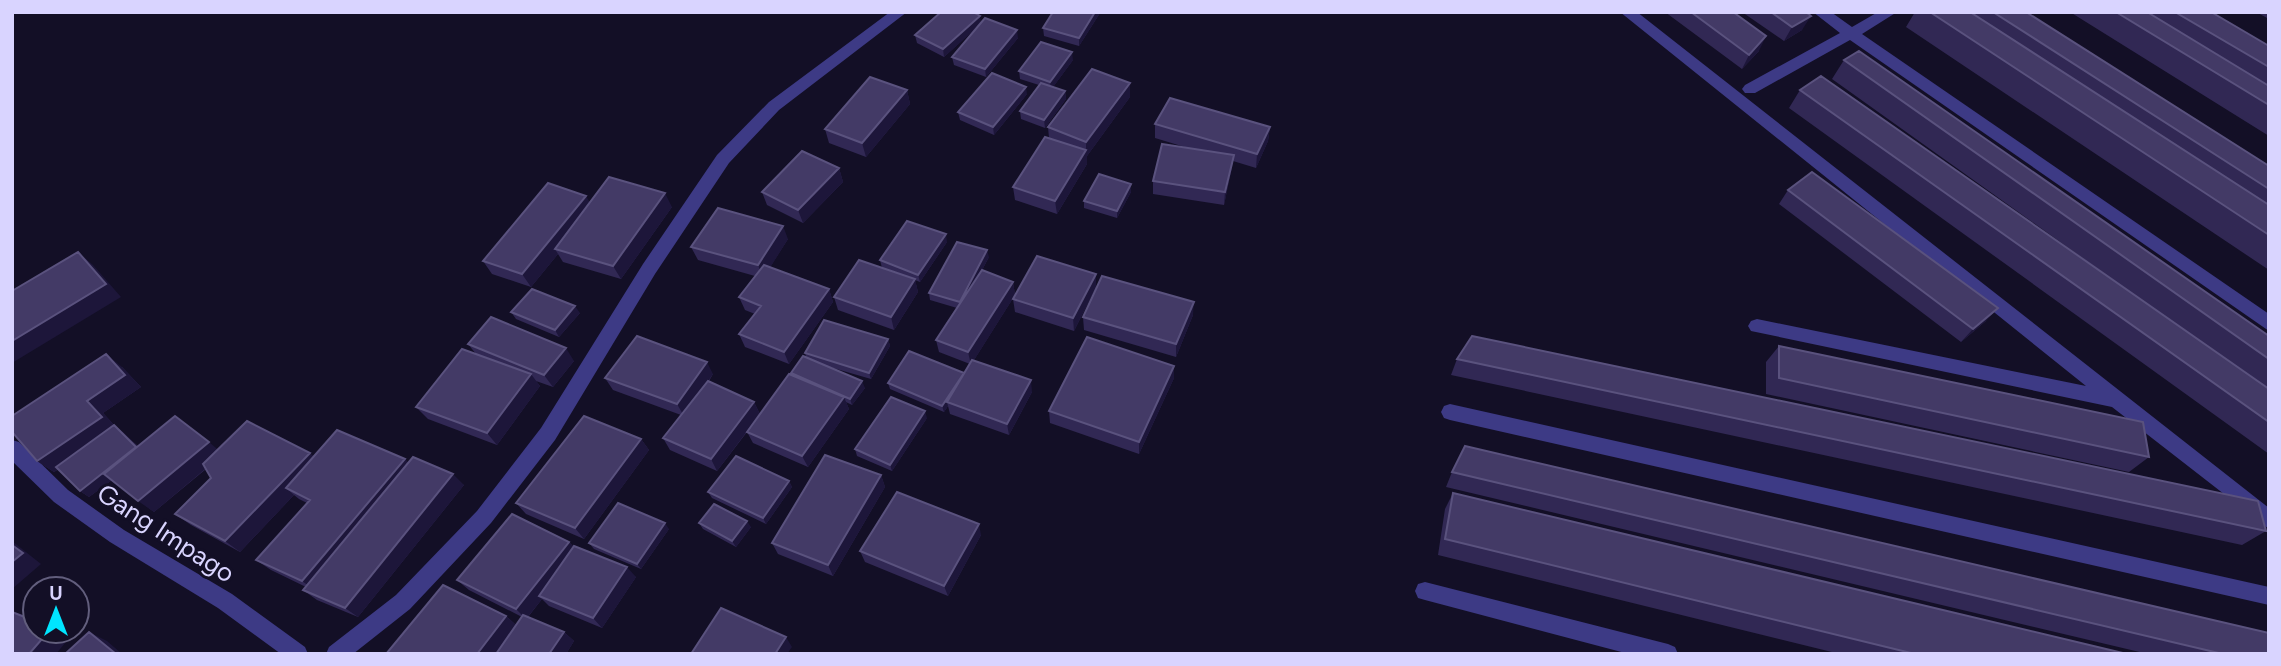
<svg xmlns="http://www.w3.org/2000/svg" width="2281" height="666" font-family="Figtree,sans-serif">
	<rect width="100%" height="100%" fill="#130f26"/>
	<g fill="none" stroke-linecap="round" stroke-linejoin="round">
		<path fill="#3d3a85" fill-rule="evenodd" d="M 890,12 L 907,12 L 779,110 L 729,163 L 655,274 L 555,440 L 491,523 L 410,609 L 353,654 L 326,654 L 329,647 L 396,595 L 477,511 L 541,428 L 643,264 L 717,155 L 769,102 Z
			M 1620,12 L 1637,12 L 2269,508 L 2269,529 L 2112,407 L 1751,331 L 1748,326 L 1751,321 L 1757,319 L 2086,386 Z
			M 1813,12 L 1831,12 L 1852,27 L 1878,12 L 1897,12 L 1862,34 L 2269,314 L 2269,331 L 1850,40 L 1755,93 L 1745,93 L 1742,89 L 1745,85 L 1840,33 Z
			M 1450,404 L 2269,587 L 2269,605 L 1450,420 L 1444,418 L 1441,412 L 1444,406 Z
			M 12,440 L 19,442 L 68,490 L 124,530 L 232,594 L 305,647 L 308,654 L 281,654 L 218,608 L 110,542 L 54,502 L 12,461 Z
			M 1425,582 L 1668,644 L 1675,647 L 1678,654 L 1629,654 L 1425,600 L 1418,598 L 1415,591 L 1418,584 Z"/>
	</g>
	<path fill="#312854" d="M 1053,12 L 1100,12 L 1100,13 L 1079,46 L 1044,36 L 1043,28 Z
		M 1665,12 L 1733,12 L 1759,51 L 1742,69 Z
		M 1742,12 L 1806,12 L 1802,30 L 1784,41 Z
		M 1915,12 L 2026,12 L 2269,166 L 2269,270 L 1906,27 Z
		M 2070,12 L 2211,12 L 2269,46 L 2269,136 Z
		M 2256,12 L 2269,12 L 2269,19 Z
		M 981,23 L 1018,38 L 986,77 L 954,65 L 952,57 L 978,26 L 944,57 L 917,43 L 915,35 Z
		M 1073,60 L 1053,87 L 1065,91 L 1066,99 L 1045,128 L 1021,119 L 1020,111 L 1039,85 L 1020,79 L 1019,71 Z
		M 1844,60 L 2269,336 L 2269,454 L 1789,108 L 1800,90 L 2154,309 L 1832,79 Z
		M 907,90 L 910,104 L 866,157 L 829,143 L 825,129 Z
		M 1027,94 L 994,135 L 960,120 L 958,112 Z
		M 1130,97 L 1087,156 L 1087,164 L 1057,214 L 1015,200 L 1013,187 L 1049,138 L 1048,127 Z
		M 1155,124 L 1270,127 L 1268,141 L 1256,168 L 1233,161 L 1224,205 L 1153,194 L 1153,181 L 1188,148 L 1155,138 Z
		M 839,168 L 843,182 L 803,223 L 767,205 L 762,192 Z
		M 1131,184 L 1131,192 L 1117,218 L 1084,208 L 1084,201 Z
		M 1788,190 L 1986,321 L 1961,342 L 1779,204 Z
		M 590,203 L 672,207 L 621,279 L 563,262 L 558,254 L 531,287 L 492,274 L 483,261 Z
		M 788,239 L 770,267 L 829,289 L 833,302 L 789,364 L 745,347 L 739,334 L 755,314 L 745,310 L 739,297 L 755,276 L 698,260 L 691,247 Z
		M 947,242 L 920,282 L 915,280 L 918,292 L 894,330 L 838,310 L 834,297 L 882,268 L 880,260 Z
		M 989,257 L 981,272 L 1013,282 L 1015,295 L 974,360 L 1032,392 L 1009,435 L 950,414 L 948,406 L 944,412 L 890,389 L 888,383 L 964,374 L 970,364 L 939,352 L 936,340 L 957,308 L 930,300 L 929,293 Z
		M 1096,274 L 1096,287 L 1074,331 L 1015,312 L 1013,299 Z
		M 511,312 L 580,313 L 559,337 L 516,319 Z
		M 1193,315 L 1176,357 L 1084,330 L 1083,317 Z
		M 888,339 L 890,346 L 871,379 L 826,366 L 865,388 L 852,405 L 846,402 L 849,409 L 808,467 L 753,443 L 747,432 L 717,471 L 670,450 L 663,438 L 681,415 L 613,390 L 605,378 L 713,374 L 709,381 L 754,402 L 760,414 L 792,375 L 791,373 L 806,357 L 805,353 Z
		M 468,344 L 574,361 L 553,387 L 536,381 L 540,386 L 497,445 L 428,419 L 416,407 L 476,354 Z
		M 1779,346 L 2149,457 L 2129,472 L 1766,394 L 1766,362 Z
		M 1457,359 L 2266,531 L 2242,545 L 1451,375 Z
		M 122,367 L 141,387 L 103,413 L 115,426 L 138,446 L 217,450 L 314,456 L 405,459 L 408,463 L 464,485 L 358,617 L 317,600 L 303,590 L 306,587 L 271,570 L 256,560 L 307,503 L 299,499 L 294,495 L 240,552 L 191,525 L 175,514 L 211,478 L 206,469 L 154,512 L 112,480 L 89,497 L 80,491 L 59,469 L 54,472 L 37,461 Z
		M 1174,378 L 1139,454 L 1050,423 L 1049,411 Z
		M 927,418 L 892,471 L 857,456 L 855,449 Z
		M 641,439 L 649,450 L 584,539 L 526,514 L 516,503 Z
		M 1452,472 L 2269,654 L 2148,654 L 1446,487 Z
		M 881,475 L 885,487 L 833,576 L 778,554 L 772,543 Z
		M 789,481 L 792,487 L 766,524 L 712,498 L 708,492 Z
		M 1453,493 L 2127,654 L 1840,654 L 1438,555 L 1445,509 Z
		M 699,523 L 751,527 L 736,547 L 703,529 Z
		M 669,529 L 641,569 L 594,549 L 589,543 Z
		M 981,535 L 948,596 L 865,562 L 860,551 Z
		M 569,542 L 574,547 L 636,577 L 602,628 L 549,606 L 542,599 L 528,617 L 564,632 L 574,641 L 566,654 L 496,654 L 506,616 L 516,625 L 522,617 L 469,590 L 457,580 Z"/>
	<path fill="#1d163a" d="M 1095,12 L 1100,13 L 1079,46 L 1079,38 Z
		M 980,16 L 981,24 L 944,57 L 943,49 Z
		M 1811,16 L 1802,30 L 1784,41 L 1792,27 Z
		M 1017,30 L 1018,38 L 986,77 L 985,69 Z
		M 1766,36 L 1759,51 L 1742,69 L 1749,55 Z
		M 1072,52 L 1073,60 L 1051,90 L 1050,82 Z
		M 1130,83 L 1130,97 L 1087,156 L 1087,164 L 1057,214 L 1055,201 L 1086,150 L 1086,142 Z
		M 1026,87 L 1027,94 L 994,135 L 993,127 Z
		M 907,90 L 910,104 L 866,157 L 862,143 Z
		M 1065,91 L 1066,99 L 1045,128 L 1044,120 Z
		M 1270,127 L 1268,141 L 1256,168 L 1257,154 Z
		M 1234,155 L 1232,168 L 1224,205 L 1225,192 Z
		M 839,168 L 843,182 L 803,223 L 798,210 Z
		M 1131,184 L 1131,192 L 1117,218 L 1117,211 Z
		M 665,193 L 672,207 L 621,279 L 613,266 Z
		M 586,196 L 594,209 L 555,249 L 558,254 L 531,287 L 522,274 Z
		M 783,226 L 788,239 L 763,279 L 758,265 Z
		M 946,234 L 947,242 L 920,282 L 918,275 Z
		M 987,250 L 989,257 L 961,309 L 960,302 Z
		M 78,252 L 93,265 L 121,297 L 12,363 L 12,341 Z
		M 1096,274 L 1096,287 L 1074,331 L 1073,318 Z
		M 915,279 L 918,292 L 894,330 L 891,317 Z
		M 1013,282 L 1015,295 L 971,365 L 968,352 Z
		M 829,289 L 833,302 L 789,364 L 784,352 Z
		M 1194,302 L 1193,315 L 1176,357 L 1176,344 Z
		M 575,306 L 580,313 L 559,337 L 555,330 Z
		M 1998,308 L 1986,321 L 1961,342 L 1973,329 Z
		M 888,339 L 890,346 L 871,379 L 869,373 Z
		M 566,348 L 574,361 L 553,387 L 544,375 Z
		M 106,354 L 122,367 L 141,387 L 103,413 L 115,426 L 123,432 L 146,455 L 89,497 L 80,491 L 118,429 L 54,472 L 37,461 L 87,401 Z
		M 707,362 L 713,374 L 684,416 L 677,404 Z
		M 1174,366 L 1174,378 L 1139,454 L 1139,442 Z
		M 964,373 L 947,402 L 948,406 L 944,412 L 942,406 Z
		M 531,374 L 540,386 L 497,445 L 487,433 Z
		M 1031,380 L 1032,392 L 1009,435 L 1007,424 Z
		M 862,381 L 865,388 L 852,405 L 850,399 Z
		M 844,397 L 849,409 L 808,467 L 802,456 Z
		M 754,402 L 760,414 L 717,471 L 711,459 Z
		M 925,411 L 927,418 L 892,471 L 890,465 Z
		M 641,439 L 649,450 L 584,539 L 575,528 Z
		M 209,442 L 223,454 L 154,512 L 138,501 Z
		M 310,453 L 323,464 L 286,488 L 294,495 L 240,552 L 225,541 Z
		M 405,459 L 416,471 L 316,591 L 302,581 Z
		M 453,474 L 464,485 L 358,617 L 345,608 Z
		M 881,475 L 885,487 L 833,576 L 828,565 Z
		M 789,481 L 792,487 L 766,524 L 763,518 Z
		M 747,521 L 751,527 L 736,547 L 732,541 Z
		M 665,523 L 669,529 L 641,569 L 637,564 Z
		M 979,524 L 981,535 L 948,596 L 944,586 Z
		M 12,541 L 41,564 L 12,589 Z
		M 569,542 L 579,552 L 539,596 L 542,599 L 526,619 L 516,609 Z
		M 627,567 L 636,577 L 602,628 L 593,618 Z
		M 506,616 L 517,626 L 496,654 L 477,654 Z
		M 49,631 L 58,631 L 70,637 L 56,654 L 29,654 Z
		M 89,632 L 107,641 L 122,654 L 116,654 Z
		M 564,632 L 574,641 L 566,654 L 549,654 Z
		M 786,637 L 792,647 L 787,654 L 775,654 Z"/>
	<path fill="#433a66" stroke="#5a527e" stroke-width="2" d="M 941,12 L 973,12 L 980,16 L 943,49 L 915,35 Z
		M 1053,12 L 1095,12 L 1079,38 L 1043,28 Z
		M 1691,12 L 1733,12 L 1766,36 L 1749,55 Z
		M 1771,12 L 1806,12 L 1811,16 L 1792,27 Z
		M 1930,12 L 1970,12 L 2269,205 L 2269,235 Z
		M 1993,12 L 2026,12 L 2269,166 L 2269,189 Z
		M 2116,12 L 2147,12 L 2269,86 L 2269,105 Z
		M 2175,12 L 2211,12 L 2269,46 L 2269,67 Z
		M 985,18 L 1017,30 L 985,69 L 952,57 Z
		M 1041,42 L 1072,52 L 1050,82 L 1019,71 Z
		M 1859,51 L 2269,336 L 2269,359 L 1844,60 Z
		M 1092,69 L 1130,83 L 1086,142 L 1048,127 Z
		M 992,73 L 1026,87 L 993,127 L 958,112 Z
		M 1821,76 L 2269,389 L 2269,422 L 1800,90 Z
		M 870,77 L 907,90 L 862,143 L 825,129 Z
		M 1041,83 L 1065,91 L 1044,120 L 1020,111 Z
		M 1170,98 L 1270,127 L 1257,154 L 1155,124 Z
		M 1045,137 L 1086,150 L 1055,201 L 1013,187 Z
		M 1162,144 L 1234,155 L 1225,192 L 1153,181 Z
		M 802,151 L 839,168 L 798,210 L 762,192 Z
		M 1812,172 L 1998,308 L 1973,329 L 1788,190 Z
		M 1099,174 L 1131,184 L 1117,211 L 1084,201 Z
		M 609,177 L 665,193 L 613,266 L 555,249 Z
		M 548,183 L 586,196 L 522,274 L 483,261 Z
		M 718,208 L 783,226 L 758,265 L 691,247 Z
		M 907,221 L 946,234 L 918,275 L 880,260 Z
		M 957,242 L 987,250 L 960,302 L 929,293 Z
		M 78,252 L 106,284 L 12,341 L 12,291 Z
		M 1037,256 L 1096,274 L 1073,318 L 1013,299 Z
		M 859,260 L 915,279 L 891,317 L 834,297 Z
		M 764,265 L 829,289 L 784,352 L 739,334 L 761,306 L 739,297 Z
		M 982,270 L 1013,282 L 968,352 L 936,340 Z
		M 1102,276 L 1194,302 L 1176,344 L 1083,317 Z
		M 532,289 L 575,306 L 555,330 L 511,312 Z
		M 491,317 L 566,348 L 544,375 L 468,344 Z
		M 824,320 L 888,339 L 869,373 L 805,353 Z
		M 637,336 L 707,362 L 677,404 L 605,378 Z
		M 1472,336 L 2258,501 L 2266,531 L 1457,359 Z
		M 1087,337 L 1174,366 L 1139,442 L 1049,411 Z
		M 1779,346 L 2143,422 L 2149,457 L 1779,378 Z
		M 462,349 L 531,374 L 487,433 L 416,407 Z
		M 909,351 L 964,373 L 942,406 L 888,383 Z
		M 106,354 L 125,375 L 87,401 L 102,417 L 37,461 L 12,432 L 12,416 Z
		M 803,356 L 862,381 L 850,399 L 791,373 Z
		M 972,360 L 1031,380 L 1007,424 L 947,402 Z
		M 789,374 L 844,397 L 802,456 L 747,432 Z
		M 708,381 L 754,402 L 711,459 L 663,438 Z
		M 891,397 L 925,411 L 890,465 L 855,449 Z
		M 175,416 L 209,442 L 138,501 L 104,474 Z
		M 584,416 L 641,439 L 575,528 L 516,503 Z
		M 247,421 L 310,453 L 225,541 L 175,514 L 211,478 L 203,464 Z
		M 114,425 L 136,447 L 80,491 L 56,467 Z
		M 337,430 L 405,459 L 302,581 L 256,560 L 310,500 L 286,488 Z
		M 1465,446 L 2269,633 L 2269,654 L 2223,654 L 1452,472 Z
		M 825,455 L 881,475 L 828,565 L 772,543 Z
		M 736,456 L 789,481 L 763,518 L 708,492 Z
		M 413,457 L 453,474 L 345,608 L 303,590 Z
		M 897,492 L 979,524 L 944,586 L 860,551 Z
		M 1453,493 L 2127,654 L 1915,654 L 1445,539 Z
		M 618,503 L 665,523 L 637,564 L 589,543 Z
		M 714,504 L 747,521 L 732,541 L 699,523 Z
		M 512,514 L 569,542 L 516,609 L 457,580 Z
		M 12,545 L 23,553 L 12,562 Z
		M 574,546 L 627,567 L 593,618 L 539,596 Z
		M 443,585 L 506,616 L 477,654 L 386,654 Z
		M 721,608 L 786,637 L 775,654 L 691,654 Z
		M 12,612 L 35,621 L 35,631 L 49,631 L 29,654 L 12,654 Z
		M 523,615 L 564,632 L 549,654 L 496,654 Z
		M 89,632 L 116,654 L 65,654 Z"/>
	<g text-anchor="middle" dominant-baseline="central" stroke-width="6" stroke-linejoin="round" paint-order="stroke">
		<g font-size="26" fill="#d9d4ff" stroke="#130f26">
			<text transform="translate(166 533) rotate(33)">Gang Impago</text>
		</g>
	</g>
	<rect width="2281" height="666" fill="none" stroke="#d9d4ff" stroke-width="28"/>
	<g transform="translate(56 610)"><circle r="33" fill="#130f26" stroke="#625e7d" stroke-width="2"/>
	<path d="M0-5L12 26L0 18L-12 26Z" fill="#00e5ff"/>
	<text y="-10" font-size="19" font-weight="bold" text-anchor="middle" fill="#d9d4ff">U</text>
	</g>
</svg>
